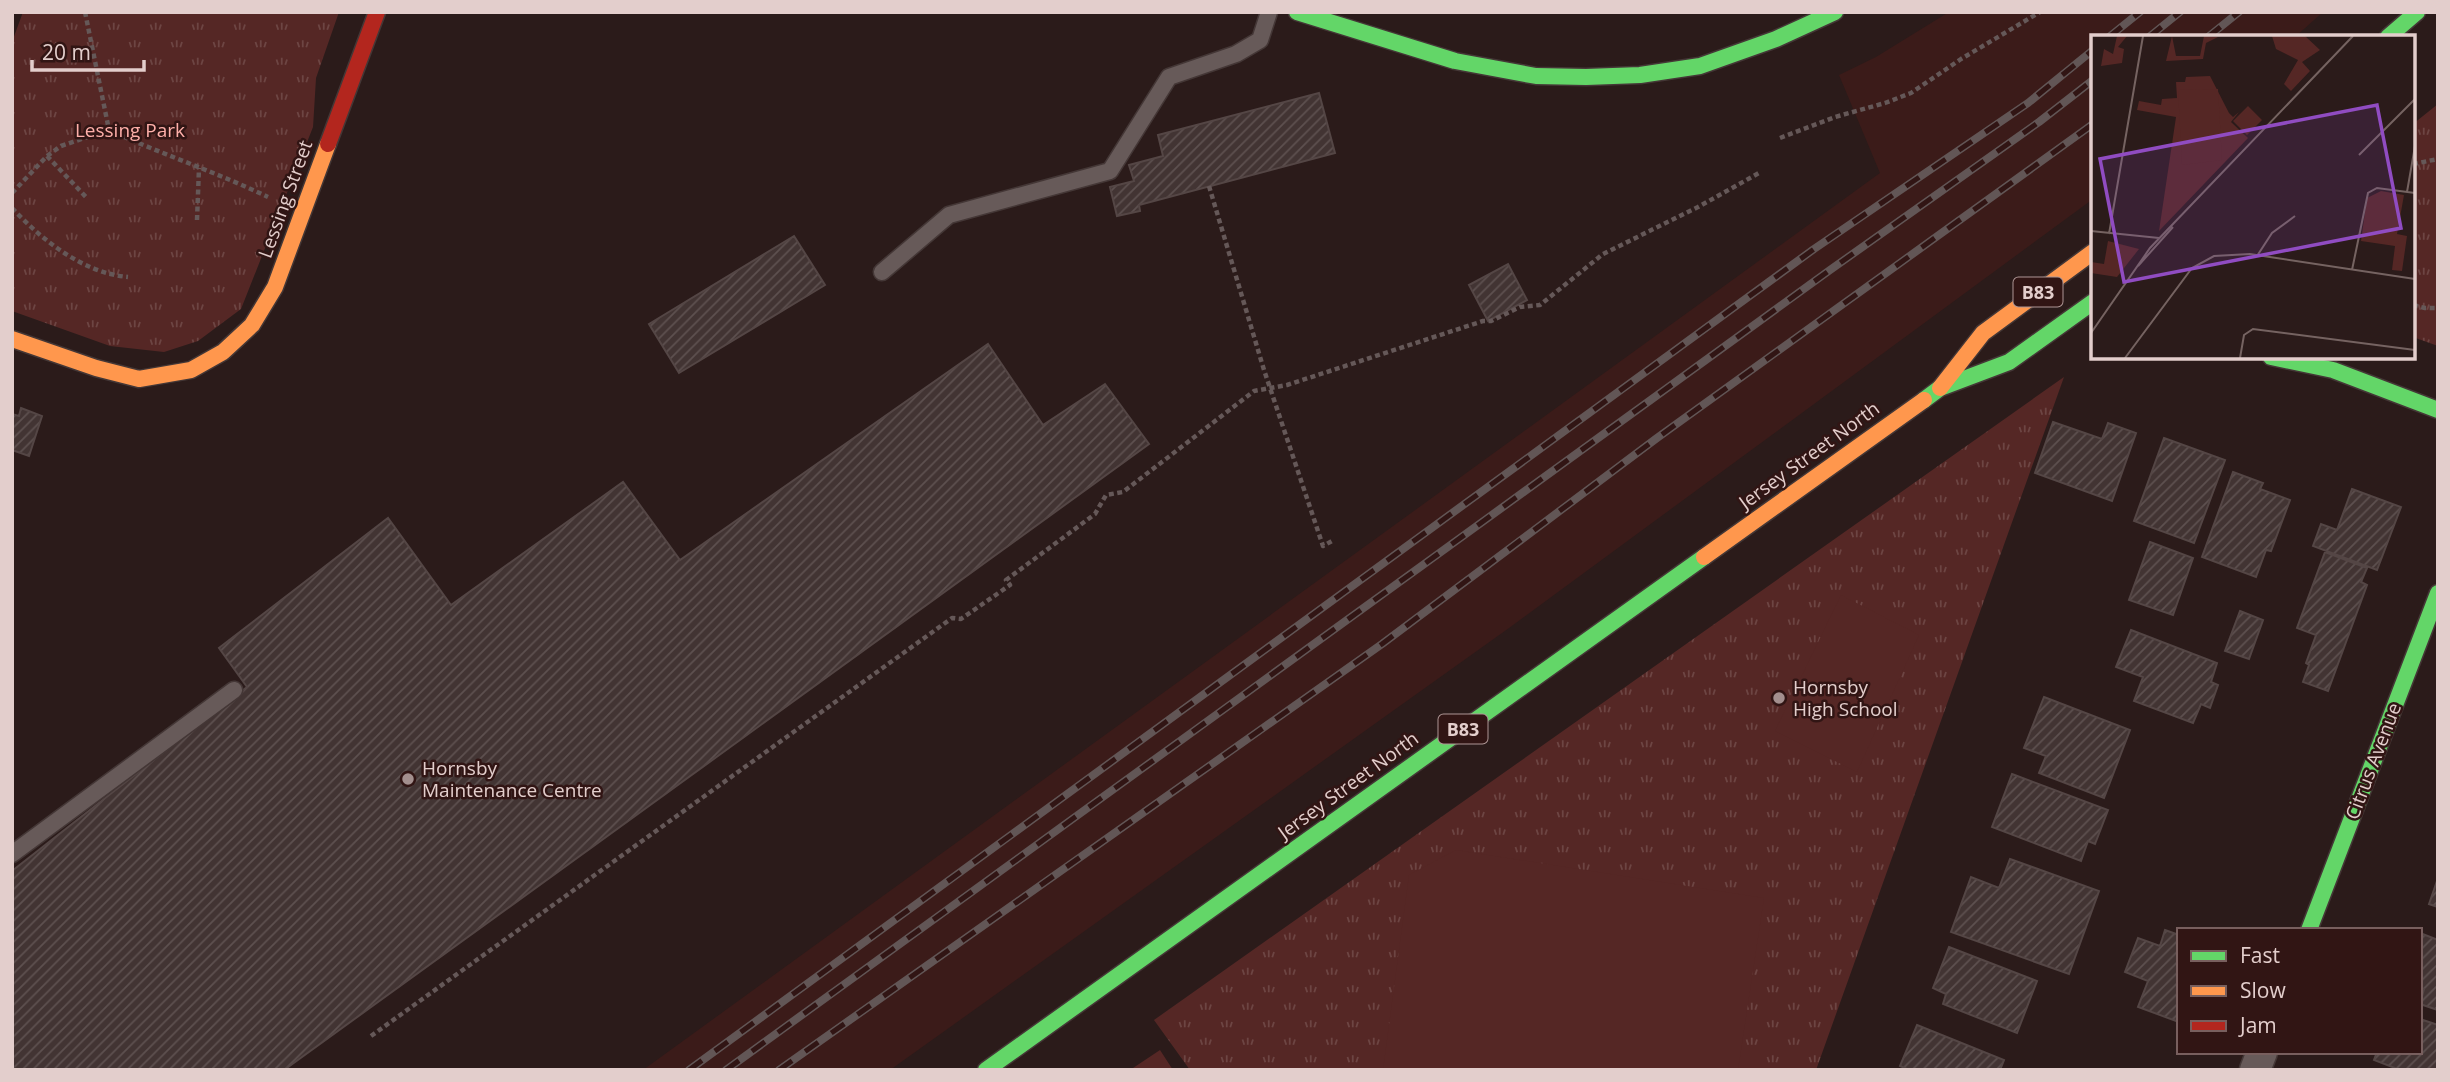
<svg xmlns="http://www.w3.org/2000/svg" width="2450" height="1082" font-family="'Open Sans',sans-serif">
	<defs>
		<pattern id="grass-tufts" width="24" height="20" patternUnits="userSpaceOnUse" patternTransform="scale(1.75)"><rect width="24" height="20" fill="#552725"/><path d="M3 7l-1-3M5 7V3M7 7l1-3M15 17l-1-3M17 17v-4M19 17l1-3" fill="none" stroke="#6d4543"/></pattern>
		<pattern id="building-hatch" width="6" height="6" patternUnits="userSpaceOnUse" patternTransform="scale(1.75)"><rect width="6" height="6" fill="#423433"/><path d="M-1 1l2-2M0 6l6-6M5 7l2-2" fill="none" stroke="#5d504f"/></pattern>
	</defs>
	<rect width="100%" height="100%" fill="#2b1b1a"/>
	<path fill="#3b1b19" d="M 1949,12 L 2323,12 L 2295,37 L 2093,37 L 2093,199 L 1509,628 L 890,1070 L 643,1070 L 1880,173 L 1839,75 L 1876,57 Z"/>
	<path fill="url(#grass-tufts)" d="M 23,12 L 339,12 L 316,78 L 313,127 L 241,309 L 198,341 L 164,352 L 110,346 L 12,311 L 12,42 Z
		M 2438,104 L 2438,346 L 2413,337 L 2413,124 Z
		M 2064,377 L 1816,1070 L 1190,1070 L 1154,1020 Z"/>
	<path fill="#552725" d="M 1841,595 L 1919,635 L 1857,772 L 1775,731 Z
		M 1456,850 L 1764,898 L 1738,1070 L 1383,1070 L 1409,875 Z
		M 1160,1050 L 1173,1070 L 1130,1070 Z"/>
	<path fill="url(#building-hatch)" stroke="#544645" stroke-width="2" d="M 1319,93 L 1335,153 L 1139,205 L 1140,211 L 1117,216 L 1110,187 L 1134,181 L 1129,165 L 1163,156 L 1158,135 Z
		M 794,236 L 825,285 L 679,373 L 649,324 Z
		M 1508,264 L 1527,300 L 1488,321 L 1469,285 Z
		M 988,344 L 1043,425 L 1105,384 L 1149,444 L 284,1070 L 12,1070 L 12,871 L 247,687 L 219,648 L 388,518 L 451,605 L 623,482 L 680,560 Z
		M 21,408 L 42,416 L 29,456 L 12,450 L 12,414 L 19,416 Z
		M 2053,422 L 2102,439 L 2108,423 L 2136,433 L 2112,501 L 2035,473 Z
		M 2164,438 L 2225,460 L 2194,543 L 2134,521 Z
		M 2233,472 L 2263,483 L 2260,489 L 2290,500 L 2271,551 L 2266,550 L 2256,577 L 2202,557 Z
		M 2352,489 L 2401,507 L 2377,570 L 2313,546 L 2321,524 L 2337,530 Z
		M 2150,542 L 2193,558 L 2173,615 L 2129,600 Z
		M 2325,552 L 2367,568 L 2361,582 L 2367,585 L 2328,691 L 2303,682 L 2309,665 L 2306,663 L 2316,635 L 2297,628 Z
		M 2240,611 L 2263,620 L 2249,659 L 2225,651 Z
		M 2131,630 L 2217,663 L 2211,682 L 2218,685 L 2210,708 L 2201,704 L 2193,723 L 2134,701 L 2143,677 L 2116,667 Z
		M 2044,697 L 2130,730 L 2104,798 L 2039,773 L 2046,756 L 2024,748 Z
		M 2012,774 L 2108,810 L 2095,844 L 2088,841 L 2081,861 L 1992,827 Z
		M 2010,859 L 2099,891 L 2069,974 L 1951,932 L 1971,877 L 1999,888 Z
		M 2438,878 L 2438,907 L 2429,904 Z
		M 2165,930 L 2179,935 L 2179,1022 L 2138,1007 L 2148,981 L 2125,972 L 2138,938 L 2160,946 Z
		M 2420,933 L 2438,940 L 2438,1010 L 2420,1004 L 2424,989 L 2420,988 Z
		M 1949,947 L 2037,981 L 2017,1033 L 1943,1004 L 1946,994 L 1933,988 Z
		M 2420,1019 L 2438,1025 L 2438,1070 L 2400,1070 L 2374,1060 L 2377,1052 L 2420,1052 Z
		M 1917,1025 L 2004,1060 L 2000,1070 L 1909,1070 L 1900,1066 Z"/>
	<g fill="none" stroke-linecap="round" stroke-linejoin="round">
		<g stroke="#443736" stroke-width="19">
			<path id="lane" d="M 882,272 L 949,215 L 1110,171 L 1169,77 L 1236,54 L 1260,40 L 1269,12
				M 12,854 L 234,690"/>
		</g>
		<g stroke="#443736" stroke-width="33">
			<path id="street" d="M 2255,1070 L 2262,1052"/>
		</g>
		<g stroke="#443736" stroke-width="19">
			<path id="fast" d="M 1297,12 L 1455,61 L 1536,76 L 1586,77 L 1640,75 L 1700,66 L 1776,39 L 1835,12
				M 2388,37 L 2417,12
				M 2271,357 L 2333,370 L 2438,410
				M 1924,400 L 1940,388 L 2009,362 L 2093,302
				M 2309,930 L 2438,593
				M 986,1070 L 1704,557"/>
		</g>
		<g stroke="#443736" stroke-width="19">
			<path id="slow" d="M 12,339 L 96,368 L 139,379 L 191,370 L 223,352 L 252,325 L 275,287 L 328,144
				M 1940,388 L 1983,333 L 2093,252
				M 1704,557 L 1924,400"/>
		</g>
		<g stroke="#443736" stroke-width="19">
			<path id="jam" d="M 328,144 L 377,12"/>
		</g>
		<path stroke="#655858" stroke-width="4.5" stroke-dasharray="5 3.5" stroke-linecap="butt" d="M 85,12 L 109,130 C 161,154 216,172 268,197
			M 1780,138 L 1835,117 L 1885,103 L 1911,93 L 1961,59 L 2040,12
			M 47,156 L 86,197
			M 2413,164 L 2438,159
			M 1209,186 L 1264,370 L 1323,546 L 1332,541
			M 12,193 L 47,156 L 61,146 L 108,130
			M 12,208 C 42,240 83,273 128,277
			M 197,220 L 199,168
			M 2413,305 L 2425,308 L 2438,308
			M 371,1036 L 952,618 L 961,619 L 1010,585 L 1006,580 L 1095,514 L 1106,495 L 1123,492 L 1254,391 L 1287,385 L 1483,321 L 1491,321 L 1520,307 L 1540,305 L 1603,254 L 1698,207 L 1759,173"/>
		<use href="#lane" stroke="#675a59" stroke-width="16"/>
		<use href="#street" stroke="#675a59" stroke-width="30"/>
		<use href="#fast" stroke="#63d668" stroke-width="16"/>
		<use href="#slow" stroke="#ff974d" stroke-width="16"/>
		<use href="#jam" stroke="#b3261e" stroke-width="16"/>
		<g stroke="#625656" stroke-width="8">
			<path id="rail" d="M 2109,37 L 2140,12
				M 2149,37 L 2180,12
				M 2208,37 L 2239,12
				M 689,1070 L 1814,249 L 2028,103 L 2093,50
				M 726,1070 L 1830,270 L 2039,122 L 2093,80
				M 779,1070 L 1382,644 L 1657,438 L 2093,124"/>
		</g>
		<use href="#rail" stroke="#311514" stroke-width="5" stroke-dasharray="16" stroke-linecap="butt"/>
	</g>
	<g fill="#a38f8e" stroke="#311514" stroke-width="2.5">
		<circle cx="1779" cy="698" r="7"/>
		<circle cx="408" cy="779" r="7"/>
	</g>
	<g text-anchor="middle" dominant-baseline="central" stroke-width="5" stroke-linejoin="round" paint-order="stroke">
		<g fill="#311514" stroke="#ae9695" stroke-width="2">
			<rect x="2013.5" y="277.5" width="49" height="29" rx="5"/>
			<rect x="1438.5" y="714.5" width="49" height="29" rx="5"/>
		</g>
		<g font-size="18" font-weight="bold" fill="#e3cecc">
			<text x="2038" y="292">B83</text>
			<text x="1463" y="729">B83</text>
		</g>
		<g font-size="19" fill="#feafa9" stroke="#311514">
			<text x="130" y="130">Lessing Park</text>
		</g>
		<g font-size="19" fill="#e3cecc" stroke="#311514">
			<text transform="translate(285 199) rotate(-70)">Lessing Street</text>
			<text transform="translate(1809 455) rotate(-36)">Jersey Street North</text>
			<text transform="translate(2373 761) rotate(-69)">Citrus Avenue</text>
			<text transform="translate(1348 785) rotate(-36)">Jersey Street North</text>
		</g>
		<g font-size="19" fill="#e3cecc" stroke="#311514" text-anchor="start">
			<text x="1793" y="687">Hornsby<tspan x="1793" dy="22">High School</tspan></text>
			<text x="422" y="768">Hornsby<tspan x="422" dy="22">Maintenance Centre</tspan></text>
		</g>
	</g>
	<g transform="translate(2091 35)">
		<rect width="324" height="324" fill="#2b1b1a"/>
		<path d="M 181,1 L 214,1 L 229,15 L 211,27 L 219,36 L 200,56 L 193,49 L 207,25 L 185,14 ZM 119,41 L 138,78 L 142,82 L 148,77 L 140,87 L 157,103 L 68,196 L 85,82 L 46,75 L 48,66 L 70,70 L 71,64 L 86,63 L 85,47 L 94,47 L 95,42 ZM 290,156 L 313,160 L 306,199 L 316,201 L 311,236 L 301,235 L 304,211 L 270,206 L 276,163 ZM 17,206 L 48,214 L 26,242 L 0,238 L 0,227 L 13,229 Z" fill="#552725"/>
		<path d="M 26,1 L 36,1 L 27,12 L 33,14 L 31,28 L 10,31 L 13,14 L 22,19 ZM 81,1 L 85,21 L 109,21 L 113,1 L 127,2 L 115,8 L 112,24 L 75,26 ZM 127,54 L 131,125 L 91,130 L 87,55 ZM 157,71 L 171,85 L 156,100 L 142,86 Z" fill="#552725"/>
		<path fill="none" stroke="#756361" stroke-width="2" d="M 268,120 L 324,64M 316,157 L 324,111M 0,196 L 68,203M 18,199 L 52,1M 166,221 L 181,198 L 204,181M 47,231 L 82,192M 261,235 L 277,158 L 286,153 L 324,158M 0,298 L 59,213 L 262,1M 34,323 L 101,233 L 123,221 L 159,219 L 324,244M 149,323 L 153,300 L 162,294 L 324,315"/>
		<path fill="#904cc2" fill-opacity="0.15" stroke="#904cc2" stroke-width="3.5" d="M 286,70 L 310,193 L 33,247 L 9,124 Z"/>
		<rect width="324" height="324" fill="none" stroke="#e3cecc" stroke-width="3.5"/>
	</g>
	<rect width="2450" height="1082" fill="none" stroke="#e3cecc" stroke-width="28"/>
	<rect x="2177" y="928" width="245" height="126" fill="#311514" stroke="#785f5e" stroke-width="2"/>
	<rect x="2191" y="951" width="35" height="10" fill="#63d668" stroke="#785f5e" stroke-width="2"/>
	<text x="2240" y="963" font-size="21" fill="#e3cecc">Fast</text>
	<rect x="2191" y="986" width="35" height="10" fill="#ff974d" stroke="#785f5e" stroke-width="2"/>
	<text x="2240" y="998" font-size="21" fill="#e3cecc">Slow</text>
	<rect x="2191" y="1021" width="35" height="10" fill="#b3261e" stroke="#785f5e" stroke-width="2"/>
	<text x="2240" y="1033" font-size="21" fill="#e3cecc">Jam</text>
	<path d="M32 60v10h112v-10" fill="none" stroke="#e3cecc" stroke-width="3.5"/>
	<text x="42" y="60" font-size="21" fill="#e3cecc" stroke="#311514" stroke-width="5" paint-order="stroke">20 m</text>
</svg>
